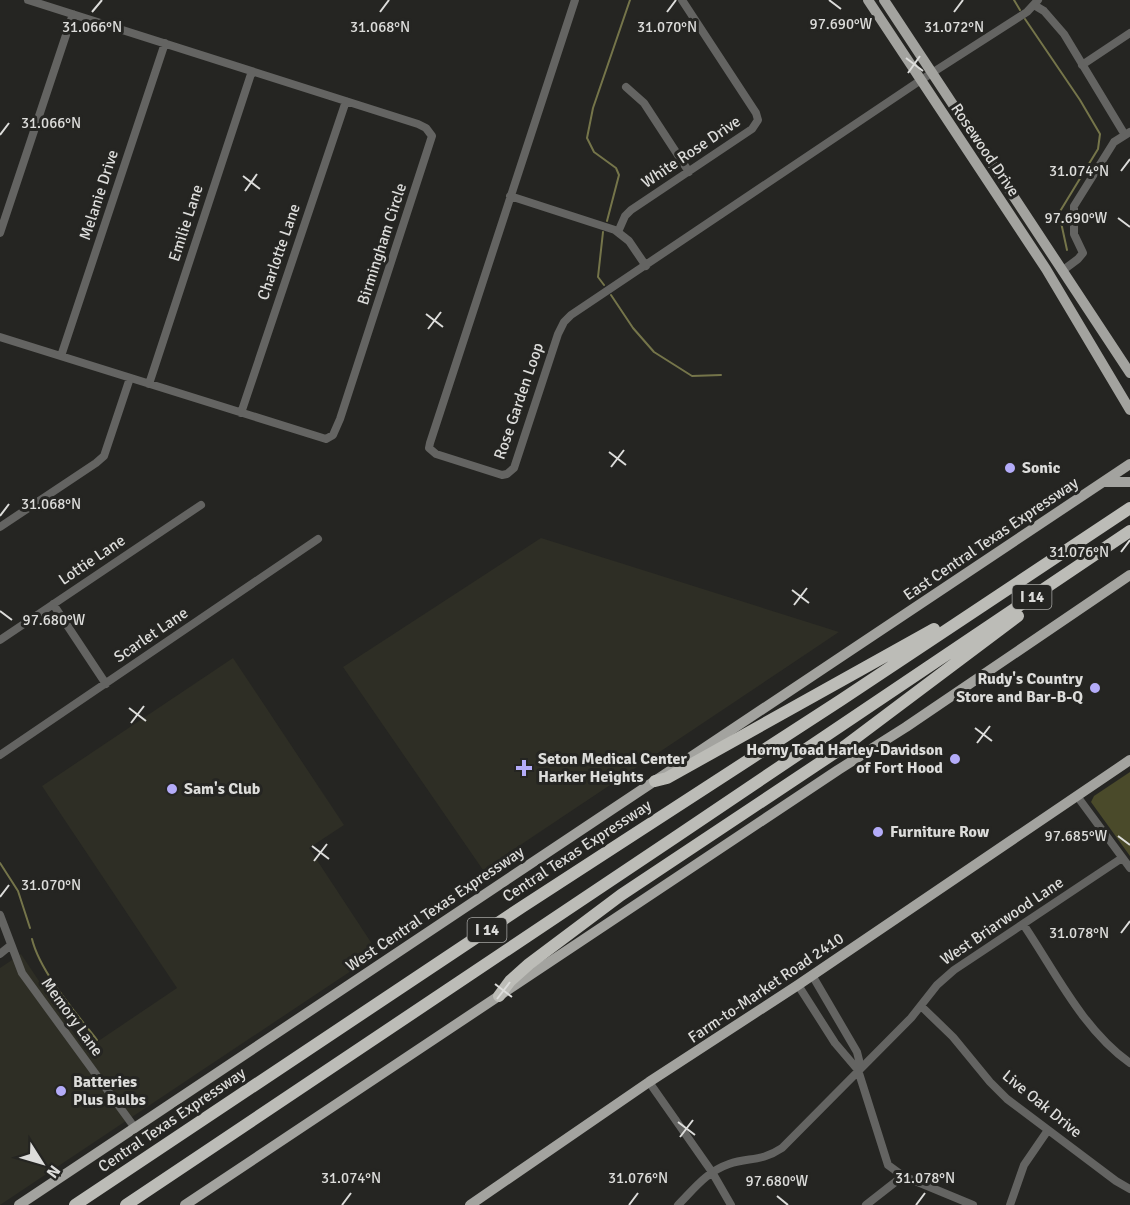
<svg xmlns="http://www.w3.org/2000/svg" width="1130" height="1205" font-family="Signika,sans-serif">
	<rect width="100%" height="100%" fill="#252522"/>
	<path fill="#2e2e25" d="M 541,538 L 839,632 L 483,870 L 343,667 Z
		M 233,658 L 344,825 L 309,848 L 378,953 L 0,1205 L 0,968 L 21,954 L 85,1050 L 177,988 L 42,786 Z"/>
	<path fill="#4a4a2a" d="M 1130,772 L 1130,856 L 1091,802 L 1094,796 Z"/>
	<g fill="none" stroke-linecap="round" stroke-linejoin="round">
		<path stroke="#75754a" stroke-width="2" d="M 1014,0 L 1020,10
			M 1025,19 L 1080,100 L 1100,134 L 1098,149 L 1059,213 L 1067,250
			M 607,221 L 619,175 L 616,168 L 594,152 L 587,138 L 593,108 L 630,0
			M 603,232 L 598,277 L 604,285
			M 611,295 L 633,328 L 654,352 L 692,376 L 721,375
			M 0,863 L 18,891 L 30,928
			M 32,939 C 40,972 76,1013 97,1040"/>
		<path stroke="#646462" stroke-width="8" d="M 575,0 L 430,443 L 429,448 L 436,454 L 502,475 L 507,474 L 514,468 L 558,334 L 564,322 L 571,315 L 921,80 L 1027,12 L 1038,0
			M 1034,5 L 1044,11 L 1064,34 L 1125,135
			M 1082,65 L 1130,33
			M 626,87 L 644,103 L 689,172
			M 510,196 L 615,230 L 629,241 L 646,266
			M 618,232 L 625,216 L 631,210 L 752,129 L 758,120 L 756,113 L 682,0
			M 0,233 L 73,14
			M 1062,271 L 1078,259 L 1083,253 L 1074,234 L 1074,206 L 1114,142 L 1130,132
			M 0,337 L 326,439 L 333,435 L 340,419 L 432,136 L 426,128 L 418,124 L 28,0
			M 61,356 L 165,43
			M 149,384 L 252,71
			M 241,413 L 346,101
			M 0,527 L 96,463 L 104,456 L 130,378
			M 53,604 L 106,684
			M 0,640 L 201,505
			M 0,755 L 318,539
			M 1077,796 L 1130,868
			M 0,915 L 22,973 L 135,1128
			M 1023,924 C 1055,971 1082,1029 1130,1063
			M 0,954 L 11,945
			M 812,975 L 857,1052 L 859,1060 L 858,1070 L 888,1165 L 903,1176 L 973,1205
			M 798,985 L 835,1043 L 858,1070
			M 921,1006 L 953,1037 L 990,1082 L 1007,1099 L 1116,1181 L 1130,1189
			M 649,1082 L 712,1172 L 731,1205
			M 678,1205 C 694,1189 706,1172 729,1164 C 749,1157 761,1162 782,1148 L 911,1018 L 937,985 L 954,970 L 1122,858
			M 866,1205 L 903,1176
			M 1010,1205 L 1024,1165 L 1048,1130"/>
		<path stroke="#a3a39f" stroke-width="10" d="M 868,0 L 1046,269 L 1130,410
			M 884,0 L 1130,373
			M 1104,482 L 1130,482
			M 19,1205 L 1130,464
			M 185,1205 L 838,770 L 906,727 L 1130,575
			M 470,1205 L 649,1082 L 798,985 L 1130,760"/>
		<path stroke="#bcbcb7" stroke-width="12" d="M 655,781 L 667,778 L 934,629
			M 499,996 L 510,981 L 529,964 L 621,895 L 845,746 L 1018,616
			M 75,1205 L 522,907 L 841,700 L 1130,508
			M 126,1205 C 461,982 796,756 1130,531"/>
	</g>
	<path fill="none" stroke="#dcdcda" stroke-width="2" d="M 829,0 L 841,9M 92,12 L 102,0M 380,12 L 389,0M 667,12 L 676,0M 954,12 L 963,0M 906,58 L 923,71M 908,73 L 920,56M 0,135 L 9,123M 1121,171 L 1130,159M 243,176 L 260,189M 245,191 L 257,174M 1118,218 L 1130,227M 426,314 L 443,327M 428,329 L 441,312M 609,452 L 626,465M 611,467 L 624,450M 0,516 L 9,504M 1121,552 L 1130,540M 792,590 L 809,603M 794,605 L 807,588M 0,611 L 12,620M 129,708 L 146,721M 131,723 L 144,706M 975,728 L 992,741M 977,743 L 990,726M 1118,836 L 1130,845M 312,846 L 329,859M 314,861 L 327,844M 0,897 L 9,885M 1121,933 L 1130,921M 495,984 L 512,997M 497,999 L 510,982M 678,1122 L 695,1135M 680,1137 L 693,1120M 777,1196 L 788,1205M 342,1205 L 351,1193M 629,1205 L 638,1193M 916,1205 L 925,1193"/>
	<g fill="#b4acf9" stroke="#252522" stroke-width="2">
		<circle cx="1010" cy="468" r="6"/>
		<circle cx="1095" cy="688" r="6"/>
		<circle cx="955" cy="759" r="6"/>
		<path d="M521 759h6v6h6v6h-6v6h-6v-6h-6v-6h6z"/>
		<circle cx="172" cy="789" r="6"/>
		<circle cx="878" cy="832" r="6"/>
		<circle cx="61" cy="1091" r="6"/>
	</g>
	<g text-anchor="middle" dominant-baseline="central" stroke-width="6" stroke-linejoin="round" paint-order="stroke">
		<g fill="#252522" stroke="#a5a5a3" stroke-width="1.5">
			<rect x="1012.5" y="585" width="39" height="24" rx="4.5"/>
			<rect x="467.5" y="918" width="39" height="24" rx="4.5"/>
		</g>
		<g font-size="15" font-weight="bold" fill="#dcdcda">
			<text x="1032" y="597">I 14</text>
			<text x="487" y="930">I 14</text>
		</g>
		<g font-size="16" fill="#dcdcda" stroke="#252522">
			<text transform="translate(985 150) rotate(56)">Rosewood Drive</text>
			<text transform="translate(691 152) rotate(-34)">White Rose Drive</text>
			<text transform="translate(99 195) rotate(-72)">Melanie Drive</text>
			<text transform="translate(186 223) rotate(-72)">Emilie Lane</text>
			<text transform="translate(382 244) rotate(-72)">Birmingham Circle</text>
			<text transform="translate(279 252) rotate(-71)">Charlotte Lane</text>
			<text transform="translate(519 401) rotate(-71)">Rose Garden Loop</text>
			<text transform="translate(991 539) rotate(-34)">East Central Texas Expressway</text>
			<text transform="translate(92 560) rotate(-34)">Lottie Lane</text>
			<text transform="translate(151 635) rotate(-34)">Scarlet Lane</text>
			<text transform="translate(577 851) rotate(-33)">Central Texas Expressway</text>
			<text transform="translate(435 909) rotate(-34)">West Central Texas Expressway</text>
			<text transform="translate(1002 921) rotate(-34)">West Briarwood Lane</text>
			<text transform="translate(766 988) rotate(-34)">Farm-to-Market Road 2410</text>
			<text transform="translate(72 1017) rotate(54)">Memory Lane</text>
			<text transform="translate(1042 1104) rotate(39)">Live Oak Drive</text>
			<text transform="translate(172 1120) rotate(-34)">Central Texas Expressway</text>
		</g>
		<g font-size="16" font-weight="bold" fill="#dcdcda" stroke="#252522" text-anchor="start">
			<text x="1022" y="468">Sonic</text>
			<text x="1083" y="679" text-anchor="end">Rudy's Country<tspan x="1083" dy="18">Store and Bar-B-Q</tspan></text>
			<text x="943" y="750" text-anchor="end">Horny Toad Harley-Davidson<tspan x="943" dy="18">of Fort Hood</tspan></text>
			<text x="538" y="759">Seton Medical Center<tspan x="538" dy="18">Harker Heights</tspan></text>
			<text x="184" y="789">Sam's Club</text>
			<text x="890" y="832">Furniture Row</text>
			<text x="73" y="1082">Batteries<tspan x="73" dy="18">Plus Bulbs</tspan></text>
		</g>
	</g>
	<g font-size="15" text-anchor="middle" fill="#dcdcda" stroke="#252522" stroke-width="6" stroke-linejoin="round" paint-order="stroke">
		<text x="841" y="29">97.690°W</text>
		<text x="92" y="32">31.066°N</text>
		<text x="380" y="32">31.068°N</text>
		<text x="667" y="32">31.070°N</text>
		<text x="954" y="32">31.072°N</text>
		<text x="51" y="128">31.066°N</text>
		<text x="1079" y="176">31.074°N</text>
		<text x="1076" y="223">97.690°W</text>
		<text x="51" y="509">31.068°N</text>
		<text x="1079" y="557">31.076°N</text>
		<text x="54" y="625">97.680°W</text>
		<text x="1076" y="841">97.685°W</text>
		<text x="51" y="890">31.070°N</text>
		<text x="1079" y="938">31.078°N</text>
		<text x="351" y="1183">31.074°N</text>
		<text x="638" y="1183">31.076°N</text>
		<text x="925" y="1183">31.078°N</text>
		<text x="777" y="1186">97.680°W</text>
	</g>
	<g transform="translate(42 1163) rotate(127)" stroke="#252522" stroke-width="4.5" paint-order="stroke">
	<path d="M0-4.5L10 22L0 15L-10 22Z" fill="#dcdcda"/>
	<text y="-9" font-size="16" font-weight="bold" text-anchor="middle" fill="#dcdcda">N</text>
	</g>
</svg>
